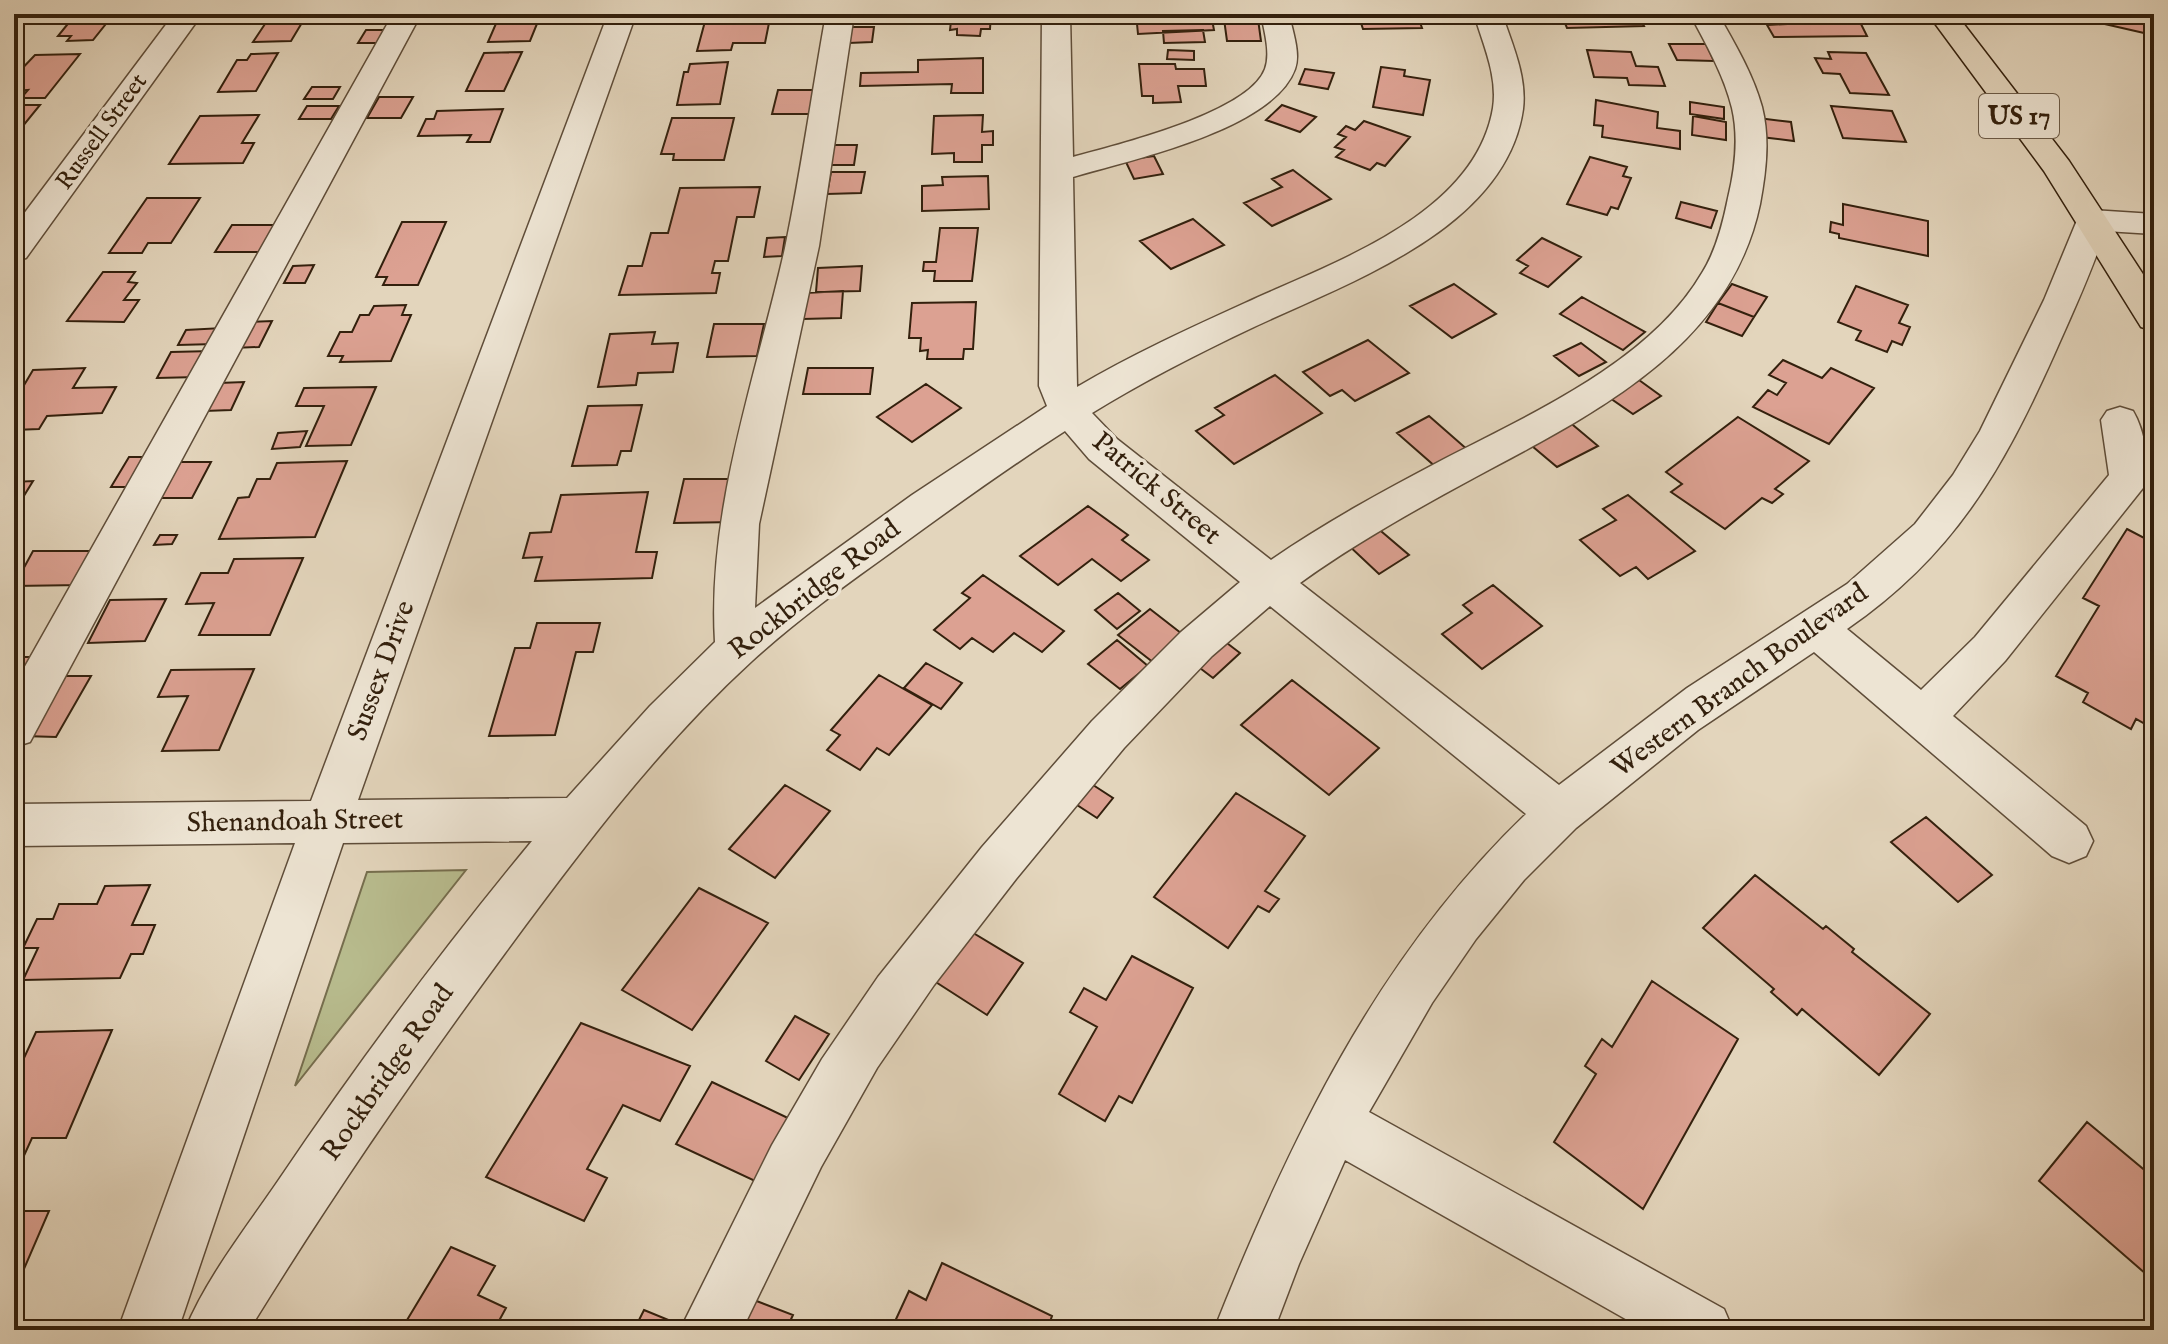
<svg xmlns="http://www.w3.org/2000/svg" width="2168" height="1344" font-family="'IM FELL English',serif">
	<rect width="100%" height="100%" fill="#e3d5bc"/>
	<filter id="stains"><feTurbulence type="fractalNoise" baseFrequency=".0025" numOctaves="4"/><feColorMatrix values="0 0 0 0 .2 0 0 0 0 .09 0 0 0 0 .02 0 0 0 .5 -.17"/></filter>
	<radialGradient id="worn" r=".72"><stop offset=".6" stop-color="#630" stop-opacity="0"/><stop offset="1" stop-color="#630" stop-opacity=".3"/></radialGradient>
	<path fill="#b8bc8e" stroke="#766e4e" stroke-width="2" d="M 466,870 L 295,1086 L 367,872 Z"/>
	<path fill="#dca192" stroke="#33200d" stroke-width="2" d="M 299,14 L 297,16 L 306,16 L 291,41 L 253,42 L 271,15 Z
		M 420,14 L 450,14 L 447,19 L 417,20 Z
		M 492,14 L 541,14 L 530,41 L 488,42 L 498,19 L 490,19 Z
		M 707,14 L 745,14 L 744,18 L 770,18 L 765,43 L 733,43 L 731,50 L 697,51 Z
		M 946,14 L 991,14 L 990,29 L 981,29 L 980,36 L 957,35 L 957,29 L 950,30 L 951,21 L 945,21 Z
		M 1123,14 L 1211,14 L 1214,30 L 1138,34 L 1137,24 L 1124,24 Z
		M 1358,14 L 1417,14 L 1422,28 L 1363,29 Z
		M 1561,14 L 1638,14 L 1644,26 L 1567,28 Z
		M 2061,14 L 2133,14 L 2146,18 L 2144,33 Z
		M 75,15 L 113,15 L 93,40 L 67,41 L 71,36 L 58,36 Z
		M 1792,16 L 1857,16 L 1867,36 L 1774,37 L 1767,25 L 1786,24 L 1782,17 Z
		M 1224,19 L 1258,19 L 1261,41 L 1227,41 Z
		M 851,27 L 874,27 L 872,42 L 849,43 Z
		M 366,30 L 386,30 L 378,43 L 358,43 Z
		M 1203,30 L 1205,42 L 1164,43 L 1163,31 Z
		M 1669,44 L 1706,44 L 1714,61 L 1677,60 Z
		M 1168,50 L 1194,51 L 1194,60 L 1167,59 Z
		M 1587,50 L 1631,52 L 1636,66 L 1658,67 L 1665,86 L 1629,85 L 1627,78 L 1594,77 Z
		M 522,52 L 504,91 L 466,91 L 484,53 Z
		M 1828,52 L 1866,53 L 1889,95 L 1850,93 L 1840,74 L 1823,73 L 1815,58 L 1831,59 Z
		M 278,53 L 256,91 L 218,92 L 237,60 L 247,60 L 251,54 Z
		M 80,54 L 45,98 L 21,98 L 28,90 L 14,91 L 14,77 L 35,55 Z
		M 983,58 L 983,93 L 951,93 L 952,84 L 860,86 L 861,73 L 918,72 L 918,60 Z
		M 728,62 L 720,104 L 677,105 L 684,72 L 688,72 L 690,64 Z
		M 1139,64 L 1175,64 L 1176,69 L 1204,69 L 1206,86 L 1178,86 L 1181,102 L 1153,103 L 1153,96 L 1142,96 Z
		M 1381,67 L 1405,70 L 1404,76 L 1430,80 L 1423,115 L 1373,107 Z
		M 1305,69 L 1334,73 L 1328,89 L 1299,84 Z
		M 312,87 L 340,87 L 333,99 L 304,99 Z
		M 778,90 L 818,90 L 813,114 L 772,114 Z
		M 379,97 L 413,97 L 401,118 L 367,118 Z
		M 1596,100 L 1658,112 L 1657,128 L 1680,131 L 1680,149 L 1602,137 L 1603,126 L 1594,125 Z
		M 1690,102 L 1724,107 L 1724,119 L 1690,114 Z
		M 14,105 L 40,105 L 14,137 Z
		M 1282,105 L 1316,117 L 1300,132 L 1266,120 Z
		M 307,106 L 339,106 L 331,119 L 299,119 Z
		M 1831,106 L 1892,111 L 1906,142 L 1843,138 Z
		M 503,109 L 490,142 L 467,142 L 471,135 L 418,136 L 426,119 L 434,119 L 437,111 Z
		M 259,115 L 242,143 L 254,143 L 243,163 L 169,164 L 200,116 Z
		M 983,115 L 982,132 L 993,131 L 993,145 L 982,145 L 982,162 L 954,162 L 954,153 L 932,154 L 934,116 Z
		M 1693,116 L 1726,122 L 1726,140 L 1692,135 Z
		M 672,118 L 734,118 L 724,160 L 673,160 L 674,154 L 661,154 Z
		M 1758,118 L 1791,122 L 1794,141 L 1761,137 Z
		M 1364,121 L 1410,137 L 1385,166 L 1377,163 L 1370,170 L 1336,157 L 1344,150 L 1335,147 L 1346,137 L 1338,134 L 1346,126 L 1355,130 Z
		M 830,145 L 857,145 L 854,165 L 827,165 Z
		M 1154,156 L 1163,174 L 1134,179 L 1125,160 Z
		M 1590,157 L 1627,167 L 1623,176 L 1631,178 L 1618,209 L 1611,207 L 1607,215 L 1567,204 Z
		M 1293,170 L 1331,199 L 1272,226 L 1244,203 L 1282,187 L 1272,179 Z
		M 831,172 L 865,172 L 861,193 L 827,194 Z
		M 988,176 L 989,209 L 922,211 L 922,186 L 943,185 L 942,177 Z
		M 760,187 L 754,217 L 737,217 L 728,261 L 715,261 L 712,273 L 720,273 L 716,293 L 619,295 L 628,266 L 642,266 L 651,233 L 668,233 L 680,188 Z
		M 147,198 L 200,198 L 171,243 L 148,243 L 142,253 L 109,253 Z
		M 1681,202 L 1717,211 L 1711,228 L 1676,218 Z
		M 1843,204 L 1928,221 L 1928,256 L 1839,238 L 1839,234 L 1830,232 L 1831,222 L 1843,225 Z
		M 1193,219 L 1224,245 L 1171,269 L 1140,241 Z
		M 402,222 L 446,222 L 418,285 L 383,285 L 387,277 L 376,277 Z
		M 232,225 L 275,225 L 259,252 L 215,252 Z
		M 940,228 L 978,228 L 972,281 L 934,281 L 935,271 L 923,271 L 924,262 L 936,262 Z
		M 785,237 L 782,256 L 764,257 L 767,238 Z
		M 1542,238 L 1581,257 L 1548,287 L 1520,273 L 1528,266 L 1517,260 Z
		M 314,265 L 305,283 L 284,283 L 293,266 Z
		M 862,266 L 860,291 L 816,292 L 818,268 Z
		M 103,272 L 135,272 L 128,282 L 137,283 L 124,300 L 139,300 L 124,322 L 67,321 Z
		M 1454,284 L 1496,314 L 1452,338 L 1410,306 Z
		M 1732,284 L 1767,297 L 1754,317 L 1718,303 Z
		M 1856,286 L 1908,305 L 1899,323 L 1910,327 L 1902,345 L 1892,341 L 1887,352 L 1856,340 L 1861,331 L 1838,322 Z
		M 843,291 L 841,318 L 803,319 L 805,293 Z
		M 1582,297 L 1645,332 L 1623,350 L 1560,314 Z
		M 976,302 L 973,349 L 964,349 L 963,359 L 927,359 L 928,350 L 920,351 L 921,338 L 909,338 L 912,303 Z
		M 1718,303 L 1754,317 L 1742,336 L 1706,322 Z
		M 406,305 L 402,315 L 411,315 L 391,361 L 340,362 L 343,356 L 328,356 L 340,332 L 352,332 L 360,315 L 369,315 L 374,306 Z
		M 272,321 L 259,347 L 233,348 L 246,322 Z
		M 714,324 L 764,324 L 757,356 L 707,357 Z
		M 222,328 L 215,344 L 178,345 L 186,330 Z
		M 655,332 L 652,344 L 678,343 L 673,372 L 638,373 L 636,385 L 598,387 L 610,334 Z
		M 1368,340 L 1409,373 L 1355,401 L 1342,390 L 1330,396 L 1303,372 Z
		M 1581,343 L 1606,362 L 1579,376 L 1554,356 Z
		M 212,351 L 198,377 L 157,378 L 171,352 Z
		M 1783,360 L 1822,378 L 1831,368 L 1874,388 L 1829,444 L 1753,407 L 1768,390 L 1777,395 L 1786,383 L 1769,375 Z
		M 85,368 L 73,388 L 116,387 L 102,413 L 47,416 L 39,429 L 14,430 L 14,402 L 33,370 Z
		M 808,368 L 873,368 L 870,394 L 803,394 Z
		M 1275,375 L 1322,413 L 1234,464 L 1196,431 L 1224,415 L 1215,408 Z
		M 1639,380 L 1661,396 L 1633,414 L 1610,398 Z
		M 244,382 L 231,410 L 205,411 L 219,383 Z
		M 926,384 L 961,408 L 912,442 L 877,417 Z
		M 376,387 L 351,445 L 306,446 L 324,406 L 296,406 L 304,388 Z
		M 642,405 L 631,451 L 621,451 L 617,465 L 572,466 L 588,406 Z
		M 1429,416 L 1469,451 L 1437,468 L 1397,433 Z
		M 1738,417 L 1809,461 L 1775,489 L 1783,494 L 1772,503 L 1762,498 L 1725,529 L 1671,492 L 1682,484 L 1666,472 Z
		M 1567,420 L 1598,446 L 1557,467 L 1526,441 Z
		M 307,431 L 300,447 L 272,449 L 278,433 Z
		M 129,457 L 156,457 L 139,487 L 111,487 Z
		M 347,461 L 315,537 L 219,539 L 238,498 L 249,497 L 257,479 L 270,479 L 277,463 Z
		M 174,462 L 211,462 L 192,498 L 154,498 Z
		M 14,471 L 21,471 L 14,482 L 33,481 L 14,512 Z
		M 684,479 L 744,479 L 736,522 L 674,523 Z
		M 648,492 L 636,552 L 657,552 L 652,578 L 535,581 L 542,557 L 523,558 L 530,533 L 551,532 L 561,495 Z
		M 1628,495 L 1695,551 L 1648,579 L 1636,567 L 1620,576 L 1580,540 L 1616,520 L 1603,509 Z
		M 1088,506 L 1128,535 L 1122,540 L 1149,560 L 1121,581 L 1092,559 L 1058,585 L 1020,556 Z
		M 1375,526 L 1409,555 L 1379,574 L 1346,543 Z
		M 2127,529 L 2154,543 L 2154,729 L 2136,719 L 2131,729 L 2083,702 L 2088,693 L 2056,676 L 2099,606 L 2083,598 Z
		M 160,535 L 177,535 L 172,544 L 154,545 Z
		M 33,551 L 101,551 L 81,585 L 14,586 Z
		M 303,558 L 270,635 L 199,635 L 214,603 L 186,604 L 201,573 L 228,573 L 234,559 Z
		M 983,575 L 1064,631 L 1042,652 L 1014,633 L 993,652 L 972,638 L 960,649 L 934,630 L 970,598 L 962,593 Z
		M 1493,585 L 1542,626 L 1482,669 L 1442,634 L 1472,613 L 1463,605 Z
		M 1118,593 L 1140,611 L 1117,629 L 1095,610 Z
		M 166,599 L 145,641 L 88,643 L 110,600 Z
		M 1150,609 L 1186,637 L 1154,663 L 1118,635 Z
		M 537,623 L 600,623 L 593,652 L 576,652 L 555,735 L 489,736 L 515,648 L 530,648 Z
		M 1219,637 L 1240,653 L 1213,678 L 1192,662 Z
		M 1117,640 L 1148,666 L 1120,689 L 1088,664 Z
		M 14,657 L 35,657 L 23,679 L 14,679 Z
		M 926,663 L 962,683 L 941,709 L 904,688 Z
		M 254,669 L 219,750 L 162,751 L 188,696 L 158,697 L 171,670 Z
		M 879,675 L 932,705 L 889,755 L 877,748 L 860,770 L 827,750 L 840,735 L 831,730 Z
		M 59,676 L 91,676 L 56,737 L 24,736 Z
		M 1292,680 L 1379,748 L 1329,795 L 1241,725 Z
		M 1090,783 L 1113,798 L 1097,818 L 1074,803 Z
		M 785,785 L 830,811 L 775,878 L 729,849 Z
		M 1236,793 L 1305,836 L 1265,891 L 1279,899 L 1269,912 L 1258,906 L 1228,948 L 1154,897 Z
		M 1926,817 L 1992,875 L 1958,902 L 1891,842 Z
		M 1755,875 L 1823,929 L 1826,926 L 1854,949 L 1852,952 L 1930,1014 L 1879,1075 L 1802,1009 L 1797,1015 L 1771,992 L 1774,989 L 1703,928 Z
		M 150,885 L 132,925 L 155,925 L 143,954 L 131,954 L 120,978 L 23,980 L 38,948 L 23,948 L 37,919 L 53,919 L 59,904 L 97,904 L 105,886 Z
		M 699,888 L 768,923 L 692,1030 L 622,990 Z
		M 965,928 L 1023,963 L 987,1015 L 928,977 Z
		M 1132,956 L 1193,988 L 1132,1103 L 1119,1096 L 1105,1121 L 1059,1094 L 1097,1027 L 1070,1012 L 1084,988 L 1106,1000 Z
		M 1652,981 L 1738,1039 L 1643,1209 L 1554,1142 L 1596,1074 L 1585,1066 L 1602,1039 L 1612,1047 Z
		M 795,1016 L 829,1034 L 799,1080 L 766,1061 Z
		M 581,1023 L 690,1066 L 660,1121 L 623,1105 L 587,1169 L 607,1178 L 584,1221 L 486,1177 Z
		M 112,1030 L 66,1138 L 32,1138 L 17,1171 L 14,1171 L 14,1058 L 24,1058 L 36,1032 Z
		M 712,1082 L 790,1119 L 755,1181 L 676,1144 Z
		M 2087,1122 L 2154,1178 L 2154,1281 L 2039,1181 Z
		M 14,1211 L 49,1211 L 14,1292 Z
		M 451,1247 L 495,1266 L 478,1295 L 506,1308 L 494,1330 L 401,1330 Z
		M 942,1263 L 1052,1316 L 1047,1330 L 891,1330 L 909,1291 L 926,1300 Z
		M 741,1295 L 793,1315 L 786,1330 L 726,1330 Z
		M 644,1310 L 671,1321 L 667,1330 L 634,1330 Z"/>
	<g fill="none" stroke-linecap="round" stroke-linejoin="round">
		<g stroke="#5f4d39" stroke-width="3">
			<path id="minor" d="M 174,14 L 202,14 L 26,258 L 14,261 L 14,227 Z
				M 393,14 L 421,14 L 30,742 L 14,747 L 14,686 Z
				M 608,14 L 636,14 L 358,800 L 567,798 L 650,706 L 715,642 C 707,508 756,378 785,248 C 801,171 812,92 826,14 L 854,14 L 819,246 L 759,524 L 755,608 L 912,495 L 1047,406 L 1039,386 L 1042,14 L 1070,14 L 1073,157 C 1116,145 1249,113 1265,69 C 1271,53 1264,30 1261,14 L 1289,14 C 1292,30 1301,53 1295,69 C 1273,130 1130,160 1073,177 L 1077,387 C 1131,355 1188,329 1245,303 C 1331,263 1475,216 1493,108 C 1498,76 1483,44 1474,14 L 1502,14 C 1512,44 1527,76 1523,109 C 1506,229 1349,282 1254,327 C 1199,353 1144,381 1092,413 L 1117,439 L 1271,560 C 1326,522 1385,490 1444,459 C 1531,414 1651,361 1702,273 C 1716,251 1723,223 1728,198 C 1735,169 1739,138 1732,108 C 1724,75 1706,44 1690,14 L 1718,14 C 1735,44 1753,74 1762,107 C 1770,139 1766,172 1760,204 C 1730,349 1591,415 1472,479 C 1413,511 1354,544 1300,583 L 1559,785 L 1687,688 L 1847,584 L 1915,524 L 1953,475 L 1980,431 L 2044,300 L 2080,213 L 2092,210 L 2154,214 L 2154,234 L 2105,231 C 2091,274 2072,314 2054,355 C 2002,471 1953,556 1847,629 L 1921,690 L 1975,637 L 2109,475 L 2101,420 L 2107,411 L 2120,407 L 2133,411 C 2144,429 2153,470 2143,488 L 2005,661 L 1953,716 L 2086,826 L 2093,841 L 2086,856 L 2069,863 L 2052,856 L 1814,652 L 1698,730 L 1576,828 L 1524,880 L 1476,939 L 1432,1003 L 1369,1112 L 1724,1309 L 1733,1330 L 1645,1330 L 1345,1160 L 1299,1264 L 1274,1330 L 1214,1330 C 1289,1141 1377,957 1526,814 L 1270,606 L 1212,656 L 1124,748 L 1016,879 L 934,985 L 877,1068 L 821,1167 L 742,1330 L 680,1330 L 772,1145 L 822,1059 L 878,977 L 982,847 L 1092,721 L 1181,632 L 1240,582 L 1089,459 L 1065,431 C 1006,469 949,510 893,551 C 844,586 796,621 752,661 C 658,747 581,850 505,953 C 415,1075 329,1200 249,1330 L 185,1330 C 207,1277 246,1228 278,1181 C 357,1064 442,950 532,841 L 343,843 L 178,1330 L 118,1330 L 295,843 L 14,846 L 14,804 L 311,801 Z"/>
		</g>
		<g stroke="#33200d" stroke-width="3">
			<path id="major" d="M 1928,14 L 1956,14 L 2069,161 L 2154,291 L 2154,331 L 2141,327 L 2044,171 Z"/>
		</g>
		<use href="#minor" fill="#ede4d3" fill-rule="evenodd"/>
		<use href="#major" fill="#e3d5bc" fill-rule="evenodd"/>
	</g>
	<g text-anchor="middle" dominant-baseline="central" stroke-width="7" stroke-linejoin="round" paint-order="stroke">
		<g font-size="24" fill="#33200d" stroke="#ede4d3">
			<text transform="translate(102 132) rotate(-54)">Russell Street</text>
		</g>
		<rect fill="#ede4d3" stroke="#6b5b48" stroke-width="2" x="1979" y="94" width="80" height="44" rx="6"/>
		<g font-size="26" font-weight="bold" fill="#33200d">
			<text x="2019" y="116">US 17</text>
		</g>
		<g font-size="28" fill="#33200d" stroke="#ede4d3">
			<text transform="translate(1156 489) rotate(40)">Patrick Street</text>
			<text transform="translate(815 590) rotate(-38)">Rockbridge Road</text>
			<text transform="translate(382 671) rotate(-70)">Sussex Drive</text>
			<text transform="translate(1740 681) rotate(-36)">Western Branch Boulevard</text>
			<text transform="translate(295 822) rotate(-1)">Shenandoah Street</text>
			<text transform="translate(388 1073) rotate(-55)">Rockbridge Road</text>
		</g>
	</g>
	<rect width="2168" height="1344" fill="none" stroke="#e3d5bc" stroke-width="48"/>
	<rect x="16" y="16" width="2136" height="1312" fill="none" stroke="#33200d" stroke-width="4"/>
	<rect x="24" y="24" width="2120" height="1296" fill="none" stroke="#33200d" stroke-width="2"/>
	<rect width="100%" height="100%" filter="url(#stains)"/>
	<rect width="100%" height="100%" fill="url(#worn)"/>
</svg>
